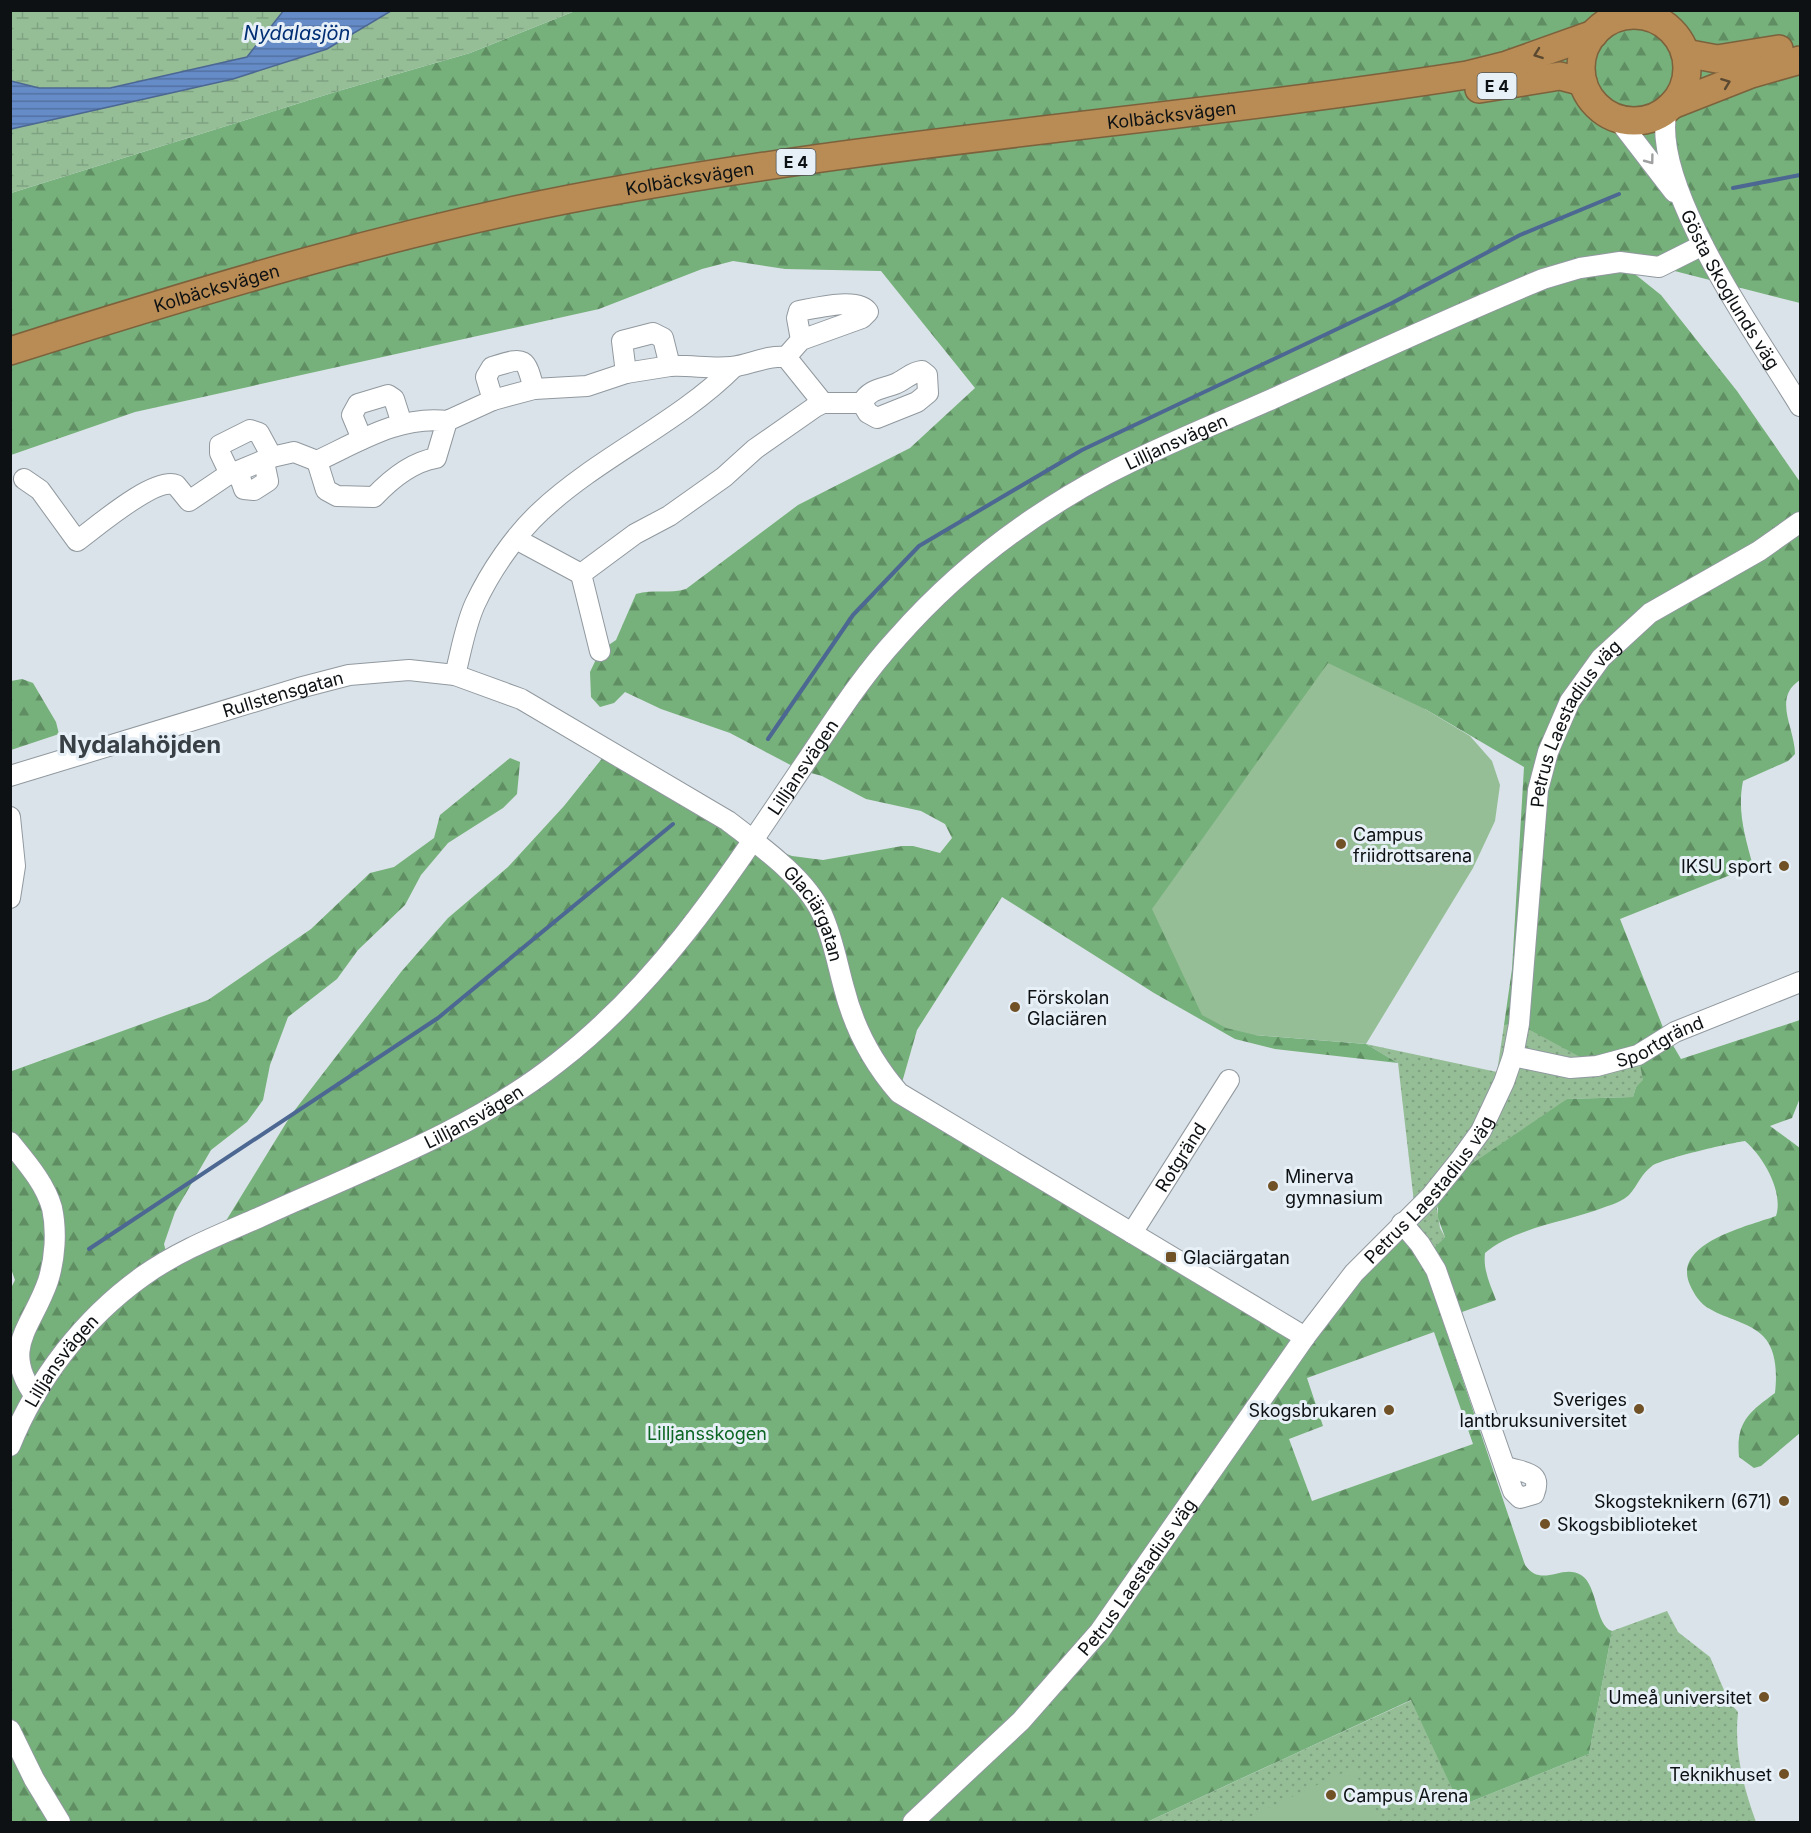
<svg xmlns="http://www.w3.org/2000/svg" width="1811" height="1833" font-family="Inter,sans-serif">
	<defs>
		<pattern id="grass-dots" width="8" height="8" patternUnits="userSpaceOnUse" patternTransform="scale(1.5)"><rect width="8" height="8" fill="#95be97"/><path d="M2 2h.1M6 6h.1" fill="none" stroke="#7fa281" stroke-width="1.8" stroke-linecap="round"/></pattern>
		<pattern id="forest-firs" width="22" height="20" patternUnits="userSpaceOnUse" patternTransform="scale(1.5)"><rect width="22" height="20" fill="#76b07a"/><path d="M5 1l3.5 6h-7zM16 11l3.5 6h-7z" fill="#5f8e63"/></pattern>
		<pattern id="wetland-marsh" width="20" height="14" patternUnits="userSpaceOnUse" patternTransform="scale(1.5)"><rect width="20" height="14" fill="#95be97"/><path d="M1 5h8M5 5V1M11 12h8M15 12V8" fill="none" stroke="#7fa281"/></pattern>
		<pattern id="water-rules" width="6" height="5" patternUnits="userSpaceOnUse" patternTransform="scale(1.5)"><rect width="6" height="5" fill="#668cc8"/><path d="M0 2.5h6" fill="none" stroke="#5271a1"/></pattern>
	</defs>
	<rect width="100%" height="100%" fill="#dae3e9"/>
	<path fill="url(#grass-dots)" d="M 1519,1024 L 1638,1055 L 1644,1081 L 1636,1087 L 1633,1097 L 1567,1099 L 1437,1208 L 1440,1228 L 1445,1237 L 1427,1256 L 1402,1223 L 1415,1211 L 1398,1063 L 1366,1044 L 1497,1072 L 1504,1025 Z
		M 1667,1611 L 1678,1632 L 1710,1657 L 1729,1702 L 1738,1712 C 1734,1751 1743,1786 1756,1822 L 1147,1822 L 1412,1700 L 1460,1806 L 1589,1754 L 1612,1631 Z"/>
	<path fill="url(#forest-firs)" fill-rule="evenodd" d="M 575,11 L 1800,11 L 1800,303 L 1659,267 L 1621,263 L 1661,295 L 1737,391 L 1800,482 L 1800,680 C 1772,698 1795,728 1795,754 L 1788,761 L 1743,781 C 1737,811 1745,837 1753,866 L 1620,919 L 1664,1030 L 1681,1059 L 1800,1020 L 1800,1098 L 1792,1118 L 1770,1126 L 1800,1148 L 1800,1433 L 1761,1466 L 1754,1468 L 1739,1457 C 1736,1422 1748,1413 1775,1393 C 1777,1375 1777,1350 1763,1336 C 1749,1322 1726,1319 1710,1309 C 1700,1304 1694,1294 1690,1285 C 1671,1243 1749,1226 1776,1216 C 1784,1192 1763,1156 1745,1141 C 1730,1143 1661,1159 1652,1166 C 1641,1174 1638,1185 1629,1195 C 1624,1200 1612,1205 1605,1207 C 1570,1221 1513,1228 1485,1253 C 1483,1270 1490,1284 1496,1300 L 1462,1312 L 1440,1312 L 1525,1565 C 1542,1589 1562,1563 1581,1575 C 1598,1585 1595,1626 1612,1631 L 1589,1754 L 1460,1806 L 1411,1700 L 1147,1822 L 11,1822 L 10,1290 L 15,1280 L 10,1266 L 10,1069 L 12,1071 L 208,1000 L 311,929 L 370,873 L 394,867 L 434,838 L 440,815 L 510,758 L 520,762 L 517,794 L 503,808 L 448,843 L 421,875 L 405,905 L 358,950 L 337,979 L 288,1017 L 270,1065 L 263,1100 L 247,1122 L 211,1150 L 175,1212 L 164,1244 L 168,1260 L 216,1237 L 291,1115 L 401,972 L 448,918 L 508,867 L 564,806 L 608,751 L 776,850 L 792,856 L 823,860 L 902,846 L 913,846 L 940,853 L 952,838 L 945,824 L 921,811 L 866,799 L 822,776 L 800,770 L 730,733 L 661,709 L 625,692 L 614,703 L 600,707 L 591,697 L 590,672 L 600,651 L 616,640 L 636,594 C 653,589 670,594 686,589 L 798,505 L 910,448 L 975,388 L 881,271 L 785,269 L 733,261 L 702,269 L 599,309 L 135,412 L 11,455 L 11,193 L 335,92 L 470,53 ZM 1425,709 L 1524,767 L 1512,969 L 1504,1025 L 1519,1024 L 1597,1066 L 1638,1055 L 1643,1080 L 1636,1087 L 1633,1097 L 1567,1099 L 1467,1167 L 1438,1200 L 1438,1218 L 1445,1237 L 1432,1250 L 1402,1223 L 1305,1337 L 899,1093 L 917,1030 L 1002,897 L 1154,993 L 1235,1039 L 1275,1049 L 1398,1063 L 1366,1044 L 1255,1035 ZM 1434,1332 L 1473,1444 L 1312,1501 L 1289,1439 L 1323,1426 L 1307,1378 Z
		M 22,679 L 33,683 L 56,722 L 59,734 L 11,750 L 11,681 Z"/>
	<path fill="url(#wetland-marsh)" d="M 10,11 L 284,11 L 248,57 L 110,88 L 39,88 L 11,81 Z
		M 391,11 L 575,11 L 470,53 L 335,92 L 11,193 L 10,129 L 233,79 L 327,49 Z"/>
	<path fill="#95be97" d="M 1328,663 L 1425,709 L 1470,736 L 1492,761 L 1500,785 L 1495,821 L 1473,868 L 1366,1044 L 1255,1035 L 1226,1028 L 1202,1015 L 1152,909 Z
		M 1353,1768 L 1380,1822 L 1239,1822 Z"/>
	<path fill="url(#water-rules)" stroke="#4c6792" stroke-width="1.5" d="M 284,10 L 391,11 L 327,49 L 233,79 L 11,129 L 11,81 L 39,88 L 110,88 L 247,57 Z"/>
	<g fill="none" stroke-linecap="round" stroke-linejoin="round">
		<path stroke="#4c6792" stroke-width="4" d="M 1733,188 L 1800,175
			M 768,739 L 853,615 L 919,546 L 1082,450 L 1392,303 L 1520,235 L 1619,194
			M 89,1249 L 438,1018 L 673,824"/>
		<g stroke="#91999f" stroke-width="22">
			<g id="minor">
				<path id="s1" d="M 1667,109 C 1649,186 1759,338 1800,406"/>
				<path d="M 1617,118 L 1674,192"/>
				<path d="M 786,357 L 801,340 L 862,318 L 868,312 C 859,297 815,308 799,311 L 797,318 L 801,340"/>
				<path d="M 626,373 L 670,366"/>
				<path d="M 493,400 L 534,389"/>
				<path d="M 447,421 C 400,415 358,442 317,461 L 326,490 L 337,496 L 374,497 C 391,479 412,462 436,458 L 447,421 L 493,400 L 486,377 L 492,367 C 525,357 525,356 534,389 L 587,386 L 626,373 L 622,341 L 653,333 L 663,338 L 670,366 C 691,365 711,369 731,367 C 750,365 766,355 786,357 L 823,403"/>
				<path d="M 362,439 L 352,415 L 358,404 L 388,395 L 394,399 L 402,424"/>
				<path d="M 238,472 L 244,489 L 254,490 L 268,481 L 264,462"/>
				<path d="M 230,474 L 220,453 L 220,445 L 250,430 L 259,433 L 272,457"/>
				<path d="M 24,479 L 40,490 L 77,541 C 95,528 155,476 176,485 L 189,501 L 226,476 L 272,457 L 294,452 L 317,461"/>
				<path d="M 516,539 L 581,574"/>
				<path d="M 600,651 L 581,574 L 635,534 L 669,516 L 724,477 L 755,449 L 815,407 L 823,403 L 862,403 C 869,389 882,389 895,384 C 905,380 911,372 922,371 L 927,375 L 928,393 L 917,402 L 877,418 L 868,413 L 862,403"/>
				<path d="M 455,675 C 461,652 465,626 475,604 C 490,572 514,536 541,511 C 600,456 677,424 734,367"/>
				<path id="s2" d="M 10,776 L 299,688 L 349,675 L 409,670 L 455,675 L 521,699 L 728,821 C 759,845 806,878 822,914 C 833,938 837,963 844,988 C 854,1028 872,1062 899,1093 L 1305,1337"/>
				<path d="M 10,817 L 15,866 L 10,898"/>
				<path id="s3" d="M 1513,1056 L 1570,1068 L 1597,1066 L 1638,1055 L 1675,1032 L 1800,982"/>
				<path d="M 10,1142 C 26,1162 45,1183 52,1208 C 57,1231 55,1259 48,1281 C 32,1328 0,1347 35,1396"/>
				<path d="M 1402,1223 L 1420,1244 L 1436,1270 L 1513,1491 L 1520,1498 L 1534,1494 C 1544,1469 1518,1473 1505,1466"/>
				<path id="s4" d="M 1132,1233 L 1229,1080"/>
				<path id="s5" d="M 10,1446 C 37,1379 84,1318 143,1276 C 178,1251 219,1235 258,1218 C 360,1171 468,1133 557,1063 C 661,983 731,873 803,766 C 833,722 861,677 897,638 C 956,571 1028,516 1107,474 C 1160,446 1216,424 1270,400 C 1360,359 1451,317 1543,279 L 1580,268 L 1620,262 L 1659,267 L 1703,245"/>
				<path d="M 10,1730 L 34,1779 L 60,1822"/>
				<path id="s6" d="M 913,1822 L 1021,1721 L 1100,1631 L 1305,1337 L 1354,1273 L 1431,1196 L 1460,1160 L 1481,1131 L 1504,1082 L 1513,1056 L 1519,1024 L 1538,790 L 1548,752 L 1570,701 L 1601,658 L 1650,613 L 1759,551 L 1800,522"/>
			</g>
		</g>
		<g stroke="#7c613d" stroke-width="30">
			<g id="highway">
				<circle cx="1634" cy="68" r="53"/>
				<path d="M 1685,53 L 1717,59 L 1779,49"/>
				<path d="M 1479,89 L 1560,76 L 1583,82"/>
				<path d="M 1672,105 L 1751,74 L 1800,60"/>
				<path id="s7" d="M 10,351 C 212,287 415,225 624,189 C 903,139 1187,119 1467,75 L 1507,65 L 1594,34"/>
			</g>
		</g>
		<use href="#minor" stroke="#fff" stroke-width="20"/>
		<use href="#highway" stroke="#b88c54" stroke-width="27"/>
	</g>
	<defs><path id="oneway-chevron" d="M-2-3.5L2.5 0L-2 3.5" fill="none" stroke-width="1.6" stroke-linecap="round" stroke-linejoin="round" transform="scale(1.5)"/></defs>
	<g stroke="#5a4830">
		<use href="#oneway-chevron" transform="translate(1538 54) rotate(160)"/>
		<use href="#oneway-chevron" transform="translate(1726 83) rotate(-21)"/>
	</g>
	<use stroke="#9fa0a1" href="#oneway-chevron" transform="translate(1650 160) rotate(53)"/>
	<g fill="#715227" stroke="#e7f0f7" stroke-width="2">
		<circle cx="1341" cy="844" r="6"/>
		<circle cx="1784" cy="866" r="6"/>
		<circle cx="1015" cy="1007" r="6"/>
		<circle cx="1273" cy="1186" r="6"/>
		<rect x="1165" y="1251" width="12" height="12" rx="3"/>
		<circle cx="1639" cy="1409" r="6"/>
		<circle cx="1389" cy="1410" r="6"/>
		<circle cx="1784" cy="1501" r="6"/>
		<circle cx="1545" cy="1524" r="6"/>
		<circle cx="1764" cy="1697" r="6"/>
		<circle cx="1784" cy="1774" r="6"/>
		<circle cx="1331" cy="1795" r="6"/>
	</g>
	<g text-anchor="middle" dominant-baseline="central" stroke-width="6" stroke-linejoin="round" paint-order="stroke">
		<g fill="#e7f0f7" stroke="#4f5457" stroke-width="1.5">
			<rect x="1477.5" y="73" width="39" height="26" rx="4.5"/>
			<rect x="776.5" y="149" width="39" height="26" rx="4.5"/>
		</g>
		<g font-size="16" font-weight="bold" fill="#0e1113">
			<text x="1497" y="86">E 4</text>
			<text x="796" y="162">E 4</text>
		</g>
		<g font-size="18" fill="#0e1113" stroke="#e7f0f7">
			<text stroke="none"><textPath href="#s7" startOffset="1188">Kolbäcksvägen</textPath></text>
			<text stroke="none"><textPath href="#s7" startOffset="702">Kolbäcksvägen</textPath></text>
			<text stroke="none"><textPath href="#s7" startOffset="216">Kolbäcksvägen</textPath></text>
			<text stroke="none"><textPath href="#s1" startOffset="195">Gösta Skoglunds väg</textPath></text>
			<text stroke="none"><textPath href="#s5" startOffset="1576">Lilljansvägen</textPath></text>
			<text stroke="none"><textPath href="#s2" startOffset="285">Rullstensgatan</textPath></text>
			<text stroke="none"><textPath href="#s6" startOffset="1323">Petrus Laestadius väg</textPath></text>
			<text stroke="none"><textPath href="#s5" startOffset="1072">Lilljansvägen</textPath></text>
			<text stroke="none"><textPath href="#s2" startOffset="900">Glaciärgatan</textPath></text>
			<text stroke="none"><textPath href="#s3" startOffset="153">Sportgränd</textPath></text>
			<text stroke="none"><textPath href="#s5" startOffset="586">Lilljansvägen</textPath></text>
			<text stroke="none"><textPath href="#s4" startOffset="90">Rotgränd</textPath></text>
			<text stroke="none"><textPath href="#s6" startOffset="819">Petrus Laestadius väg</textPath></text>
			<text stroke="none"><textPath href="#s5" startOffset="100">Lilljansvägen</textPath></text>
			<text stroke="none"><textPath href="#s6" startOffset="333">Petrus Laestadius väg</textPath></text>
		</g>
		<g font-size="18" fill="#0e1113" stroke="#e7f0f7" text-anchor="start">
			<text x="1353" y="834">Campus<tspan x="1353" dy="21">friidrottsarena</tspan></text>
			<text x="1772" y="866" text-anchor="end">IKSU sport</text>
			<text x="1027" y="997">Förskolan<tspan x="1027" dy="21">Glaciären</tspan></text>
			<text x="1285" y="1176">Minerva<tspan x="1285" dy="21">gymnasium</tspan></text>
			<text x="1183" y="1257">Glaciärgatan</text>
			<text x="1627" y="1399" text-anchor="end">Sveriges<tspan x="1627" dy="21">lantbruksuniversitet</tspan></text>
			<text x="1377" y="1410" text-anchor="end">Skogsbrukaren</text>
			<text x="1772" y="1501" text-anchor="end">Skogsteknikern (671)</text>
			<text x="1557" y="1524">Skogsbiblioteket</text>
			<text x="1752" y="1697" text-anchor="end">Umeå universitet</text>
			<text x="1772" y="1774" text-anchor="end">Teknikhuset</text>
			<text x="1343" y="1795">Campus Arena</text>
		</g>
		<g font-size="18" fill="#0c6622" stroke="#e7f0f7">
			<text x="707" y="1433">Lilljansskogen</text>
		</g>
		<g font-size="20" font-style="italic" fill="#002e74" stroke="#e7f0f7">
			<text x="297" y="33">Nydalasjön</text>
		</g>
		<g font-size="24" font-weight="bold" fill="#394045" stroke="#e7f0f7">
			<text x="140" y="744">Nydalahöjden</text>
		</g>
	</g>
	<rect width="1811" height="1833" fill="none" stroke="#0e1113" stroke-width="24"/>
</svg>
